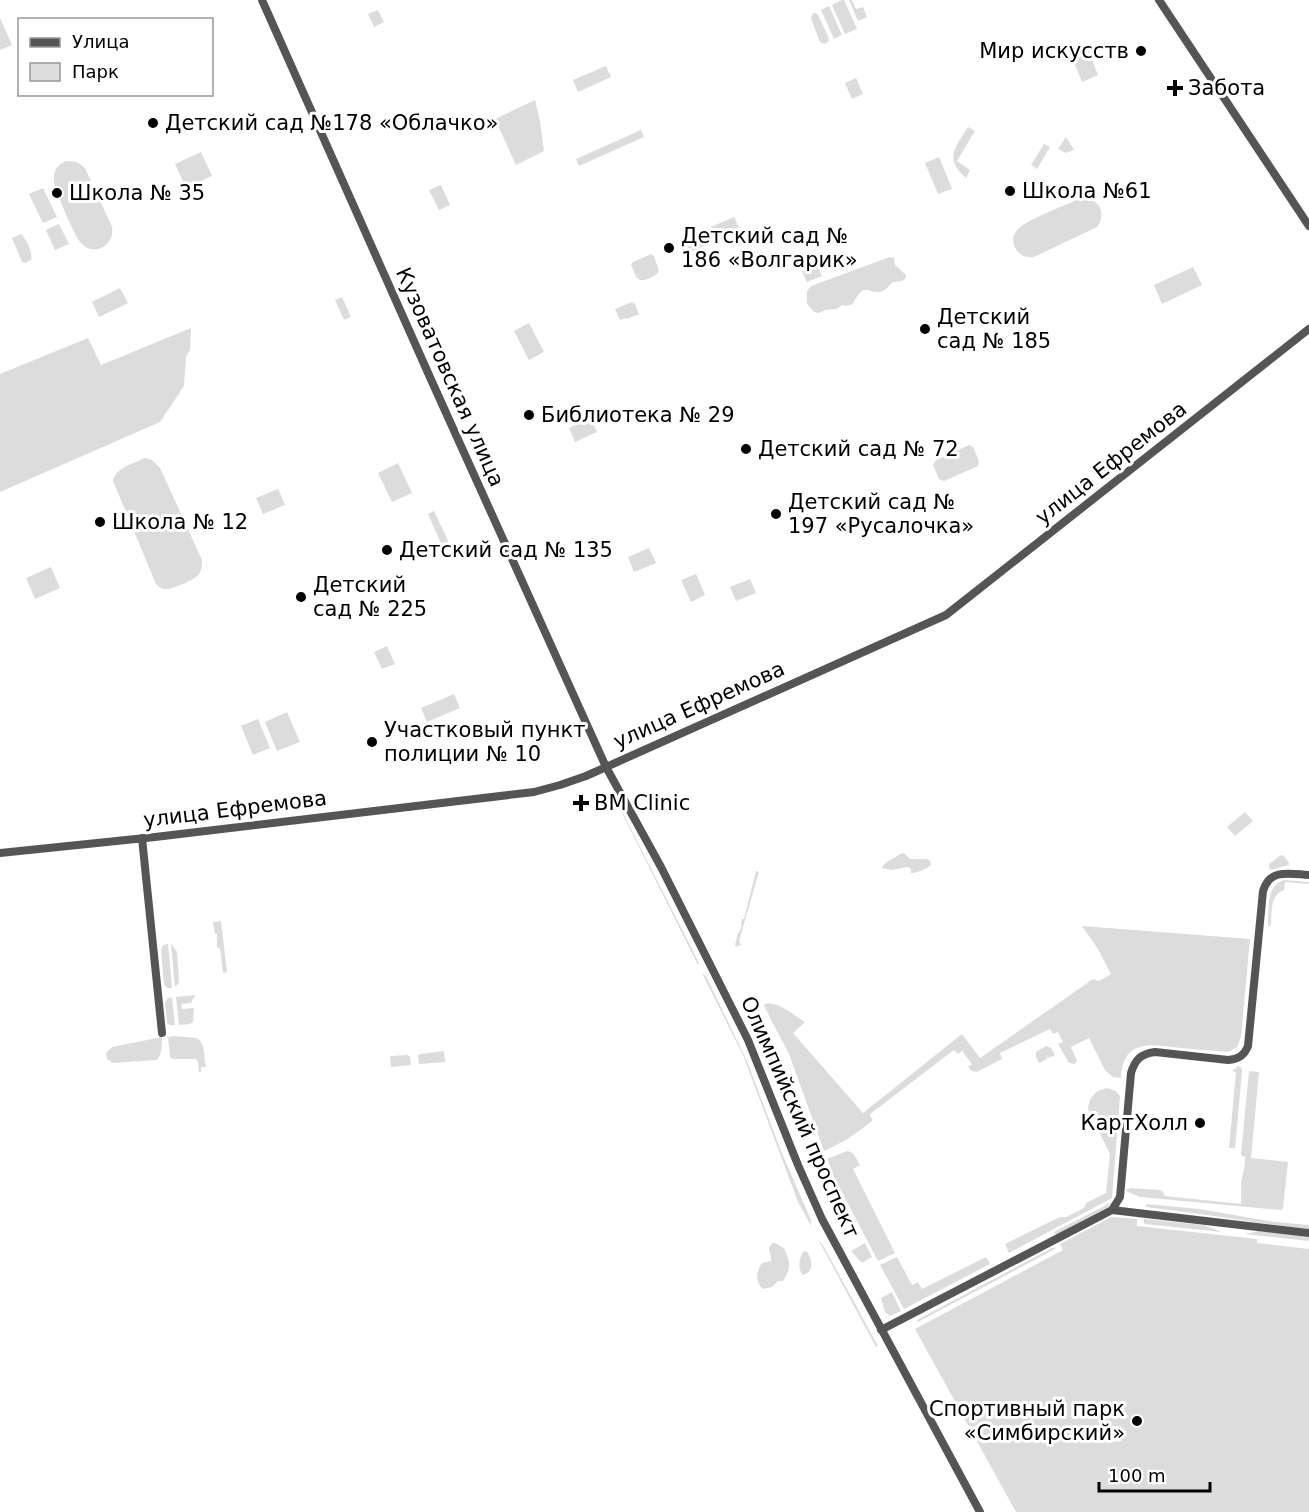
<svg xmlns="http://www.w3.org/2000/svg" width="1309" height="1512" font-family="'DejaVu Sans',sans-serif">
	<rect width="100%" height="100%" fill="#fff"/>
	<path fill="#dcdcdc" d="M 842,0 L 844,0 L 857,29 L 845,34 L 832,5 Z
		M 849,0 L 852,0 L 856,9 L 863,7 L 867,17 L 858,21 Z
		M 829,6 L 842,35 L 834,39 L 821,10 Z
		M 378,10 L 384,22 L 374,27 L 368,14 Z
		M 813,13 L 816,13 L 818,15 L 828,36 L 829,41 L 825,44 L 821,43 L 819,40 L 811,18 Z
		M 0,18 L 12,45 L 0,50 Z
		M 1087,48 L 1098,75 L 1082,82 L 1071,55 Z
		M 606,66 L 611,77 L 578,92 L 573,80 Z
		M 856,78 L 863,94 L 852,99 L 845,83 Z
		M 535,100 L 540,121 L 544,151 L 516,165 L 495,119 Z
		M 968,127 L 975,131 L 957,161 L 970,170 L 966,178 C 943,158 956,147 968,127 Z
		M 641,130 L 644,137 L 579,166 L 576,159 Z
		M 1066,137 L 1074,150 L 1066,153 L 1058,149 Z
		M 1044,144 L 1050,147 L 1037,169 L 1031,165 Z
		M 201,152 L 212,176 L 186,188 L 175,164 Z
		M 939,157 L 952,189 L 938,194 L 925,163 Z
		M 67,161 L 77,162 L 85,168 L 112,227 C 113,235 111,242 103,247 C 96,251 87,250 82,244 C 74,237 58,195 54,183 C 53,173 56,164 67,161 Z
		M 441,185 L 450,205 L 439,210 L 429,190 Z
		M 43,188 L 57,217 L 43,223 L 29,194 Z
		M 1086,198 C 1101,201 1106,215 1097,227 L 1034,257 C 1018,260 1006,241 1018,229 C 1026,220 1066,205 1079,199 Z
		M 734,217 L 740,230 L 716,240 L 711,227 Z
		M 59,224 L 69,244 L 55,250 L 46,230 Z
		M 700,233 L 706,245 L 690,252 L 685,240 Z
		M 21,234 C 27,240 33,253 31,260 L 25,263 L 22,262 L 12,238 Z
		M 651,254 L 654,256 L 659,271 C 656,276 646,281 640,280 L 636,277 L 631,264 L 633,262 Z
		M 890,257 L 894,258 L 895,265 L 906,275 L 905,279 L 902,281 L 893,282 C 890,284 889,287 886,289 C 870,300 866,276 853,304 L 847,306 L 842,305 L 837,309 L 825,310 L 819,313 L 814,312 L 807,304 L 807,291 L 811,286 Z
		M 817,265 L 822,276 L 807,282 L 802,271 Z
		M 1193,267 L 1202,285 L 1162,304 L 1154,285 Z
		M 120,288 L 128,303 L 99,317 L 92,302 Z
		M 342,297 L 351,317 L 344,320 L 335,300 Z
		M 632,302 L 635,304 L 639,314 L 627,319 L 626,318 L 620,320 L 615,309 Z
		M 529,323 L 544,352 L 529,360 L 514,331 Z
		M 191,328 L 190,350 L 186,356 L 184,386 L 160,422 L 0,492 L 0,374 L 88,338 L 101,365 Z
		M 591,418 L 597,432 L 575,442 L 569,428 Z
		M 969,445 L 973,447 L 979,461 L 978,466 L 944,481 L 939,479 L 933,465 L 936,460 Z
		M 145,458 L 152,460 L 160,468 L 202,560 C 202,565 202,570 199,574 C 195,580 171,590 164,589 C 160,588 159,587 156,584 L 113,481 C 116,467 133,464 145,458 Z
		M 398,463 L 412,493 L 392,502 L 378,473 Z
		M 278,489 L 285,505 L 263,514 L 256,498 Z
		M 434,511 L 450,545 L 443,548 L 428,514 Z
		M 649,548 L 656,563 L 634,572 L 628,557 Z
		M 51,567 L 60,588 L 35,599 L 26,578 Z
		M 696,574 L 705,595 L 691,602 L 681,580 Z
		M 750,579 L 756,593 L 736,601 L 730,587 Z
		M 387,646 L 395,664 L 382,669 L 374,652 Z
		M 454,694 L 460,708 L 427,722 L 421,708 Z
		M 287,712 L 300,742 L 277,751 L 265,722 Z
		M 258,719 L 270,748 L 253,755 L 241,726 Z
		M 1245,812 L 1253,821 L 1235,836 L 1227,827 Z
		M 622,813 L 624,815 L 699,963 L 698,965 Z
		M 902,853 L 905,854 L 910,859 L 927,859 L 930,861 L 931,865 C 926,869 918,873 911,873 L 911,869 L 908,867 L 891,870 L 882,868 L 884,864 Z
		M 1281,855 L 1284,856 L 1289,863 L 1289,865 L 1270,870 L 1269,864 Z
		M 756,871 L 759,872 L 739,941 L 741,945 L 736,947 L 735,945 L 738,933 L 739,933 L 742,925 L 741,924 L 742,919 L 744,919 Z
		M 1285,880 L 1309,882 L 1309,884 L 1285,882 L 1284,890 C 1270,895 1272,912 1271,925 L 1268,927 C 1269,911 1265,884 1285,880 Z
		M 221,921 L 227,972 L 223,973 L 220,949 L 217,947 L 217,934 L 215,934 L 213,922 Z
		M 1082,926 L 1250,939 L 1241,1037 L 1237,1047 L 1228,1052 C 1212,1051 1196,1049 1181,1048 C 1151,1045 1123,1038 1121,1078 L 1113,1077 L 1105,1070 L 1089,1038 L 1071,1047 L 1077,1061 L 1075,1064 L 1069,1063 L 1058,1044 L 1063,1042 L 1058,1032 L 1053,1034 L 1050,1029 L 1000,1053 L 1002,1059 L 977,1072 L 972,1071 L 968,1067 L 972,1064 L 962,1051 L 958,1054 L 954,1050 L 870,1114 L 870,1116 L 873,1120 C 856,1134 844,1142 824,1151 L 789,1054 L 764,1006 L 765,1004 C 776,1000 795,1016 805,1022 L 793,1033 L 863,1113 L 962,1034 L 980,1058 L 1093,979 L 1099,981 L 1111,974 L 1098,949 Z
		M 171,943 L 177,952 L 179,983 L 175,987 Z
		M 168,944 L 172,988 L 167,988 L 164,984 L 161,950 L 163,945 Z
		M 702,973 L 706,976 L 747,1061 L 781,1151 L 811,1220 L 811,1226 L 798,1202 L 743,1055 Z
		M 195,995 L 191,1003 L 181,1004 L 182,1009 L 194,1008 L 193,1022 L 190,1024 L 179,1025 L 176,997 Z
		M 172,997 L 175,1025 L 169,1025 L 167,1023 L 165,1003 L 167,999 Z
		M 174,1036 L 197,1038 C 205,1043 204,1057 206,1067 L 201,1067 L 201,1072 L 199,1072 L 198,1062 L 196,1059 L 173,1059 L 170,1057 L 168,1037 Z
		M 162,1037 C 162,1044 162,1057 156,1060 L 113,1063 L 107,1059 L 106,1053 L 112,1047 Z
		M 1046,1046 L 1051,1048 L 1055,1055 L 1048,1058 L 1046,1055 L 1047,1059 L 1039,1063 L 1036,1057 L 1036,1052 Z
		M 444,1051 L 445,1062 L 419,1064 L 418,1056 L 420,1054 Z
		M 408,1055 L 410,1057 L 411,1065 L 391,1067 L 390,1056 Z
		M 1237,1066 L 1241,1067 L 1242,1071 L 1235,1148 L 1229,1148 L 1236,1072 L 1233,1071 L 1233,1069 L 1236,1069 Z
		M 1249,1071 L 1259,1072 L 1251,1158 L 1288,1162 L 1283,1208 L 1281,1210 L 1140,1197 L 1126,1191 L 1127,1189 L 1131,1188 L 1160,1190 L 1162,1191 L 1165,1196 L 1241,1204 C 1242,1196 1240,1184 1242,1178 C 1244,1169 1245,1166 1245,1157 L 1242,1156 L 1241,1153 Z
		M 1107,1088 L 1116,1091 L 1120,1096 L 1112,1198 L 1009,1253 L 1005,1244 L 1060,1217 L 1066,1217 L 1084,1208 L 1086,1203 L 1106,1193 L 1110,1154 L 1088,1109 C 1089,1098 1095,1090 1107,1088 Z
		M 847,1151 C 855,1152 856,1159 860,1165 L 853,1169 L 895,1253 L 878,1261 L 834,1177 L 827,1159 Z
		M 1112,1202 L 1108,1207 L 1056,1235 L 1054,1232 Z
		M 1146,1204 L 1199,1209 L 1275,1222 L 1309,1225 L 1309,1229 C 1254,1223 1200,1213 1146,1207 Z
		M 1111,1217 L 1137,1219 L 1137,1226 L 1257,1239 L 1257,1243 L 1309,1249 L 1309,1512 L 1016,1512 L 915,1329 L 1063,1250 L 1060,1244 Z
		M 1144,1219 L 1203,1225 L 1222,1232 L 1145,1224 L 1144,1223 Z
		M 1259,1231 L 1309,1237 L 1309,1241 L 1245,1234 Z
		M 818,1239 L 823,1245 L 878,1346 L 876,1347 Z
		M 773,1243 L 775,1243 L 784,1248 C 790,1262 792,1267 783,1281 L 778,1281 L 772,1287 L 763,1289 C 755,1282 756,1271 762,1263 L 771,1261 C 772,1253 765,1249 773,1243 Z
		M 865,1243 L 872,1257 L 862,1263 L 851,1251 Z
		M 1054,1247 L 1055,1249 L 918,1322 L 917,1320 Z
		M 804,1251 L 807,1252 C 813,1260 814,1272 803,1275 C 797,1269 799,1257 804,1251 Z
		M 897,1257 L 912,1285 L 918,1282 L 922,1289 L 986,1257 L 990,1264 L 904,1309 L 880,1265 Z
		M 892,1292 L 901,1311 L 890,1316 L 885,1312 L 881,1298 Z"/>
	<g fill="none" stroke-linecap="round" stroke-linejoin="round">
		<path stroke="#555" stroke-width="8" d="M 262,0 L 433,384 L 606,767 L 661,867 L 748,1040 L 798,1165 L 822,1219 L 980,1512
			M 1159,0 L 1309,226
			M 142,838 L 162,1033
			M 0,853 L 155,837 L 534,792 L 560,785 L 586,776 L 946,615 L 1309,329
			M 1112,1210 L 1309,1233
			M 881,1330 L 1112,1210 L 1120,1197 L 1131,1073 C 1135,1060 1140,1054 1155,1052 L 1228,1060 C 1238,1059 1244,1056 1248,1046 L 1263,891 C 1270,868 1290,874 1309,875"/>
	</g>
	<g fill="#000" stroke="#fff" stroke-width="2">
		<circle cx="1141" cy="51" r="6"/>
		<path d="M1172 79h6v6h6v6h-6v6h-6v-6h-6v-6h6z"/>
		<circle cx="153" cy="123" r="6"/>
		<circle cx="1010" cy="191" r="6"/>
		<circle cx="57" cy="193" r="6"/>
		<circle cx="669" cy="248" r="6"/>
		<circle cx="925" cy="329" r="6"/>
		<circle cx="529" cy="415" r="6"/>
		<circle cx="746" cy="449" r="6"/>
		<circle cx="776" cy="514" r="6"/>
		<circle cx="100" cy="522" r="6"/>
		<circle cx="387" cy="550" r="6"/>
		<circle cx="301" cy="597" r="6"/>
		<circle cx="372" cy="742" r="6"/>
		<path d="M578 794h6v6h6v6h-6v6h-6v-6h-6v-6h6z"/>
		<circle cx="1200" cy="1123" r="6"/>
		<circle cx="1137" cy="1421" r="6"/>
	</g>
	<g text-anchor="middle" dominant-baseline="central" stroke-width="6" stroke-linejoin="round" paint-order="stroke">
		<g font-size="21" fill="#000" stroke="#fff" text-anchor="start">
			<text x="1129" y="51" text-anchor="end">Мир искусств</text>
			<text x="1188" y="88">Забота</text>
			<text x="165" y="123">Детский сад №178 «Облачко»</text>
			<text x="1022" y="191">Школа №61</text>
			<text x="69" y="193">Школа № 35</text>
			<text x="681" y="236">Детский сад №<tspan x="681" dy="24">186 «Волгарик»</tspan></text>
			<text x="937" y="317">Детский<tspan x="937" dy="24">сад № 185</tspan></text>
			<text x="541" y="415">Библиотека № 29</text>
			<text x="758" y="449">Детский сад № 72</text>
			<text x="788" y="502">Детский сад №<tspan x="788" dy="24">197 «Русалочка»</tspan></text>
			<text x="112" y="522">Школа № 12</text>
			<text x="399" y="550">Детский сад № 135</text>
			<text x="313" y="585">Детский<tspan x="313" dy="24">сад № 225</tspan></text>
			<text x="384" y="730">Участковый пункт<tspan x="384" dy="24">полиции № 10</tspan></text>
			<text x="594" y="803">BM Clinic</text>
			<text x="1188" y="1123" text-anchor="end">КартХолл</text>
			<text x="1125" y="1409" text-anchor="end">Спортивный парк<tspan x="1125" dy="24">«Симбирский»</tspan></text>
		</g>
		<g font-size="21" fill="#000" stroke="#fff">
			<text transform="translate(450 377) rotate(66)">Кузоватовская улица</text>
			<text transform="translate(1111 463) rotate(-38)">улица Ефремова</text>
			<text transform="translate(699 705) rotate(-24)">улица Ефремова</text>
			<text transform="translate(235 809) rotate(-7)">улица Ефремова</text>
			<text transform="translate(800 1117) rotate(66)">Олимпийский проспект</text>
		</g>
	</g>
	<rect x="18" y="18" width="195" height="78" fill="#ffffff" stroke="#999999" stroke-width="1.5"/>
	<rect x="30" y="38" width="30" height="9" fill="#555555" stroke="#999999" stroke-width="1.5"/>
	<text x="72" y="48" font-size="18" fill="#000000">Улица</text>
	<rect x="30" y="63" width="30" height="18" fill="#dcdcdc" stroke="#999999" stroke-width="1.5"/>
	<text x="72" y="78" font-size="18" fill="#000000">Парк</text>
	<path d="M1099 1482v9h111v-9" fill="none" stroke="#000000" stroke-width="3"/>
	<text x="1108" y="1482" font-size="18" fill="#000000" stroke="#ffffff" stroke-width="4.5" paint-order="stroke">100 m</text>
</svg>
